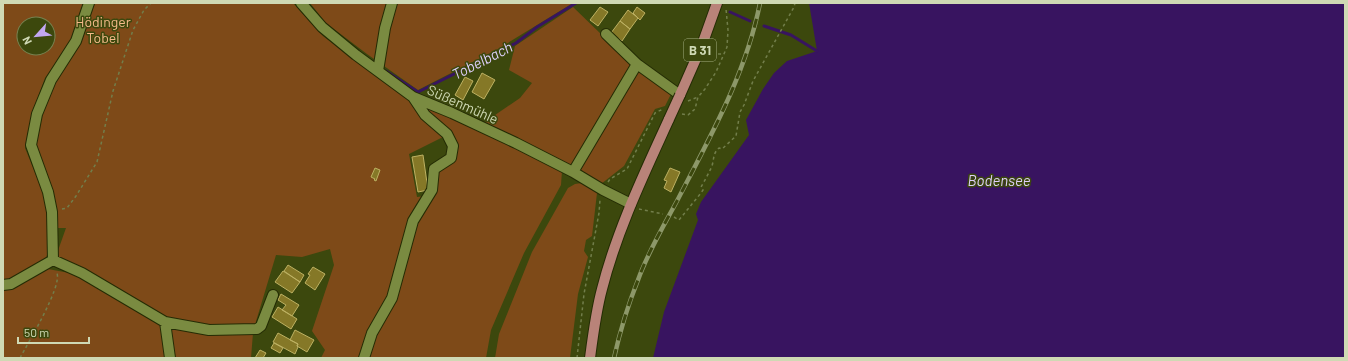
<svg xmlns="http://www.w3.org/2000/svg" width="1348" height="361" font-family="Barlow,sans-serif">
	<rect width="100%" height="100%" fill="#3c480d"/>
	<path fill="#7e4a18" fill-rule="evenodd" d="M 3,3 L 293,3 L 323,36 L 395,90 L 423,106 L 464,122 L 562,171 L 561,185 L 524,253 L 491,330 L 486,358 L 321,358 L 325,350 L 312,331 L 334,265 L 330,249 L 302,257 L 276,255 L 254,328 L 208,327 L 167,319 L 55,259 L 66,228 L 56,228 L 33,145 L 38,113 L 71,42 L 45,78 L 33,110 L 25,148 L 44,195 L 48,213 L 48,253 L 44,261 L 11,279 L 3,281 ZM 24,24 L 48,24 L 48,48 L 24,48 ZM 445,136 L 451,147 L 448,156 L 431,167 L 431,188 L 425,196 L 417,197 L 409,154 Z
		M 310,3 L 573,3 L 498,49 L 418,90 L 367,54 L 326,23 Z
		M 573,7 L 631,63 L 671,94 L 665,106 L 655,109 L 624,166 L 601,184 L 482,124 L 520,98 L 532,83 L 509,70 L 515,46 Z
		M 582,183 L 597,193 L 592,236 L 586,240 L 584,251 L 588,257 L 578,294 L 570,358 L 495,358 L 499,334 L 532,252 L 568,188 L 575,184 Z
		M 48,269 L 80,275 L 161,324 L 167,358 L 3,358 L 3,289 L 9,288 Z
		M 170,327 L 207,335 L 253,333 L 251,358 L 174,358 Z"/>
	<path fill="#381460" d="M 809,3 L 1345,3 L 1345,358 L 653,358 L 664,312 L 698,220 L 696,214 L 701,202 L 749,135 L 746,120 L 763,89 L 774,73 L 787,61 L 817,51 Z"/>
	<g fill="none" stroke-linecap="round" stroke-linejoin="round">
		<path stroke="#381460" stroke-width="3" d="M 730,12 L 750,21
			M 764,26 L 791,35 L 817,51
			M 386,71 L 418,92 L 516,43 L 537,27 L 576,3"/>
	</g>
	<path fill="#857827" stroke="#bdb162" d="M 600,7 L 608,12 L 598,26 L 590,20 Z
		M 637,7 L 645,13 L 640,20 L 633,13 Z
		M 628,10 L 638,18 L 630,29 L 620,21 Z
		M 620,21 L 630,29 L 622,41 L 611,33 Z
		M 482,73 L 495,80 L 484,99 L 472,92 Z
		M 465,77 L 473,81 L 463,100 L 455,95 Z
		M 423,155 L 428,190 L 418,192 L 412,157 Z
		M 375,168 L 380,170 L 376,181 L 374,180 L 375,179 L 371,177 Z
		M 670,168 L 680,172 L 671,192 L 664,188 L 667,181 L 664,180 Z
		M 288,265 L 304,275 L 300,282 L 284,271 Z
		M 313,267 L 325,274 L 315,290 L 305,283 L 310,275 L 308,274 Z
		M 283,271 L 300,282 L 292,293 L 275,282 Z
		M 281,294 L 299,305 L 292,316 L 282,310 L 286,305 L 278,300 Z
		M 278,307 L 297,319 L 291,329 L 272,317 Z
		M 295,330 L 314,340 L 307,352 L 297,346 L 298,344 L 290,340 Z
		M 278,333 L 298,344 L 297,346 L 298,347 L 295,354 L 273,342 Z
		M 274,343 L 283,348 L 280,353 L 271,348 Z
		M 260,350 L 266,353 L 263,358 L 255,358 Z"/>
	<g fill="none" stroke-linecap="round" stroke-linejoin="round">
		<g stroke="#242c04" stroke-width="12">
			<path id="minor" d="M 301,3 L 322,27 L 356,55 L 413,97 L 452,113 L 516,143 L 573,172 L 603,190 L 631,204
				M 637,64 L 680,95
				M 378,71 L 385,28 L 392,3
				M 573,172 L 637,64 L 606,34
				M 53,260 L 52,212 L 48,192 L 31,145 L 37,114 L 51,80 L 76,41 L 89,3
				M 53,260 L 82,273 L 165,322 L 170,358
				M 3,285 L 11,284 L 53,260
				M 165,322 L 209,330 L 257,329 L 261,326 L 273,295
				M 364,358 L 372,333 L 392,298 L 413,221 L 432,190 L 434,169 L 451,158 L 453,146 L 447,134 L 425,115 L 413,97"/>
		</g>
		<g stroke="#242c04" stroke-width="12">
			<path id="major" d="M 680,95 L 702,45 L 717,3
				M 590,358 C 593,335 596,311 602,289 C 617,230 644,174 669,119"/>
		</g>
		<path stroke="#727e4b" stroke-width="1.5" stroke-dasharray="3 3" stroke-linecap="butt" d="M 707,58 L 715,54 L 724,54
			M 688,101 L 698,97
			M 682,114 L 688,115 L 695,109 L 698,97 L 705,89 L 716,72 L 727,47 L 728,30 L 726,9
			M 608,182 L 610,179 L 627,169 L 655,113 L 663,109
			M 62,209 L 67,208 L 76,196 L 97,162 L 113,91 L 133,30 L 144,10 L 151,3
			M 639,209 L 663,214
			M 674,217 L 679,220 L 701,193 L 703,190 L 701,187 C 705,180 709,173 712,166 C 714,159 713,153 719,148 L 722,149 L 736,136 L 740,112 L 744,105 L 753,81 L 794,7 L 795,3
			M 20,358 C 28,343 62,287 57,273
			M 577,358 L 584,294 L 599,213 L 600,200"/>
		<use href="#minor" stroke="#7a8b41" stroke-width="10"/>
		<use href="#major" stroke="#b98379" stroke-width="10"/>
		<g stroke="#8d9869" stroke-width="4.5">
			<path id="rail" d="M 614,358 C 620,331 628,305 638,280 C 648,252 663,227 677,201 C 710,137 746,74 760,3"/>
		</g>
		<use href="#rail" stroke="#3c480d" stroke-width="3" stroke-dasharray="9" stroke-linecap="butt"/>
		<g stroke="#242c04" stroke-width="12" stroke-linecap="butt">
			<path id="major-bridge" d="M 669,119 L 680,95"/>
		</g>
		<use href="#major-bridge" stroke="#b98379" stroke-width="10"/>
	</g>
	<g text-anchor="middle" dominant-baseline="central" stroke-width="3" stroke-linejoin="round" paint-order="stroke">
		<rect fill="#3c480d" stroke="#a3ae82" stroke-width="1" x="684" y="39" width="32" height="22" rx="3"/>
		<g font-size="13" font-weight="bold" fill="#cfd9b4">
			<text x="700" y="50">B 31</text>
		</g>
		<g font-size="14" fill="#f5ba8a" stroke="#3c480d">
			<text x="103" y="21">Hödinger<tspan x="103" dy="16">Tobel</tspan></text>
		</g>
		<g font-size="14" fill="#cfd9b4" stroke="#3c480d">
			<text transform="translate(463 104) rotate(24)">Süßenmühle</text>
		</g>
		<g font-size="15" font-style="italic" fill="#decffb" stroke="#3c480d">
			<text transform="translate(482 60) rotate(-27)">Tobelbach</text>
			<text x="999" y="180">Bodensee</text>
		</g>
	</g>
	<rect width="1348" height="361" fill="none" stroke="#cfd9b4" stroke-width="8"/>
	<g transform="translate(36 36) rotate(243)"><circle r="19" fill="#3c480d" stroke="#778250"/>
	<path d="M0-3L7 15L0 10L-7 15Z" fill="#c2a7f2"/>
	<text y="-6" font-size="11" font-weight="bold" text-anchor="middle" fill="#cfd9b4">N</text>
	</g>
	<path d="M18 337v6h71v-6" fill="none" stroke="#cfd9b4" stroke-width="2"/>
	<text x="24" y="337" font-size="12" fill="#cfd9b4" stroke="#3c480d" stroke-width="3" paint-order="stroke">50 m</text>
</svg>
